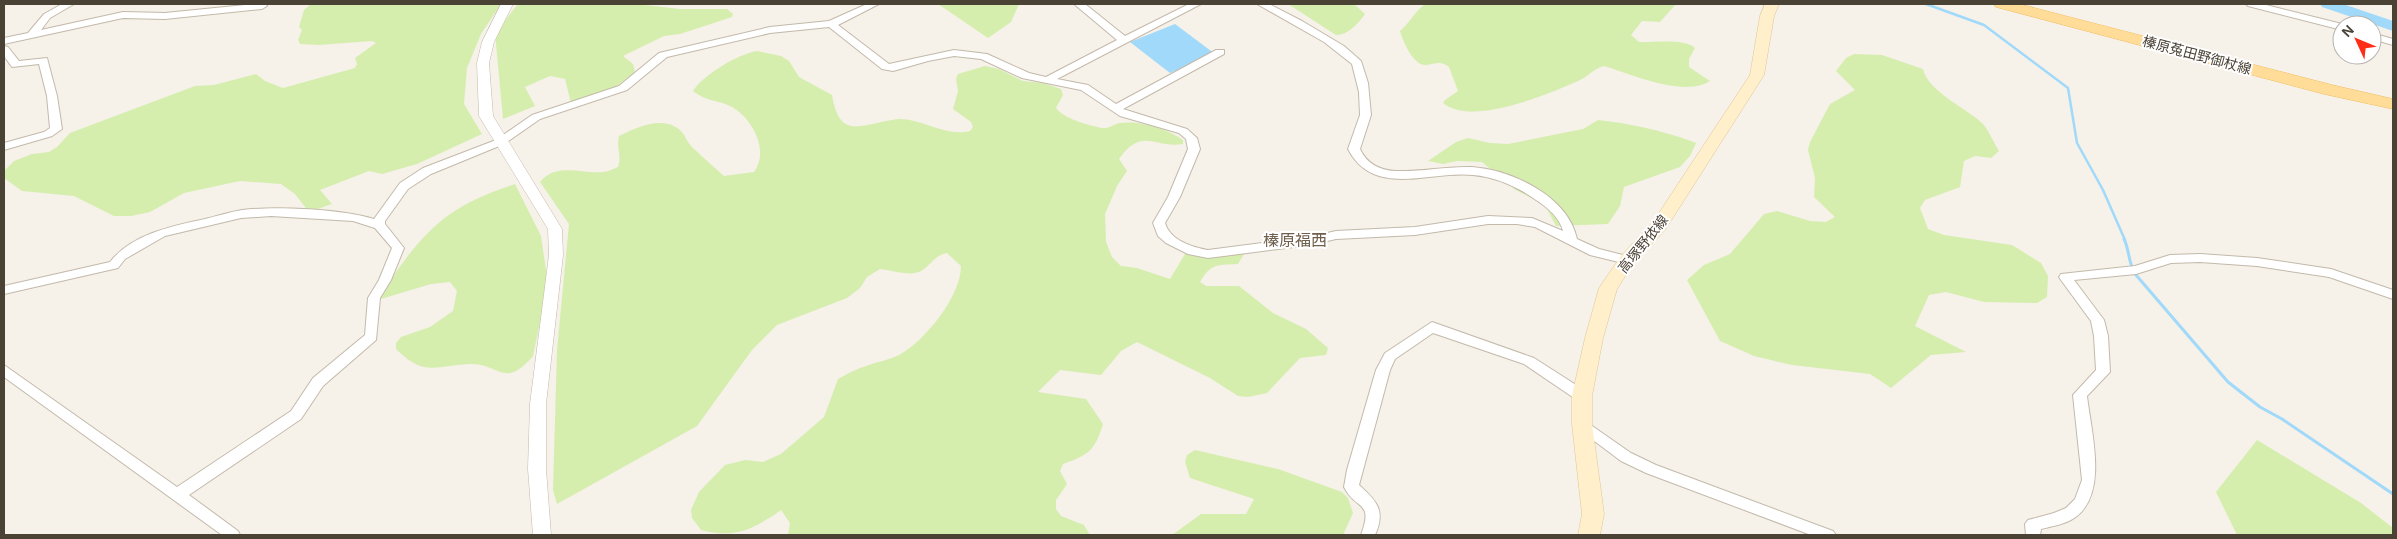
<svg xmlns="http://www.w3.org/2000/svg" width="2397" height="539" font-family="Arial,'Noto Sans JP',sans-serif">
	<rect width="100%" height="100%" fill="#f6f1e9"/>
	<path fill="#d5eeae" d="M 311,4 L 501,4 L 481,34 L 467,68 L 464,104 L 482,134 L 417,164 L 382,174 L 369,171 L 320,190 L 332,204 L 309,212 L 295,194 L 281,184 L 240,181 L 184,193 L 150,212 L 131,216 L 114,216 L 74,196 L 22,191 L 4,178 L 4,171 L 14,161 L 32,154 L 49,152 L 57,147 L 70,133 L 195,86 L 214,85 L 256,74 L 265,81 L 283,88 L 355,68 L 357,64 L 355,58 L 376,43 L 372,41 L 319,45 L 300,44 L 298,40 L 302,30 L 299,27 L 304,10 Z
		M 518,4 L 636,4 L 680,9 L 727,9 L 733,14 L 732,17 L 680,34 L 664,36 L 623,56 L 633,64 L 635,72 L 617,86 L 571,103 L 565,79 L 550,76 L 525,87 L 535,106 L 503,119 L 495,33 Z
		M 938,4 L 1019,4 L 1011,22 L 988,38 Z
		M 1288,4 L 1354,4 L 1365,14 C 1358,24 1348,35 1336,35 Z
		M 1425,4 L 1676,4 L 1660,22 L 1642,21 L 1631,35 L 1639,42 C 1653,43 1684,38 1695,48 L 1689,59 L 1689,67 L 1710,81 C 1684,98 1631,74 1604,66 C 1594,68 1588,77 1578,81 C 1548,94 1472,127 1443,103 L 1445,100 L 1458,91 L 1449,67 C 1440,60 1435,64 1426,65 C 1413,66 1403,41 1400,31 C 1410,23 1414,12 1425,4 Z
		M 757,51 L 781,56 L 789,61 L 799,77 L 832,95 C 834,105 837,121 848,125 C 860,130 885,119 901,119 C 925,120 946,137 970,131 L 973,127 L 971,122 L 953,109 L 958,91 L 956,79 L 958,74 L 985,66 L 999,69 L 1023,81 L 1043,83 L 1061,89 L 1063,95 L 1056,108 C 1064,119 1088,125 1102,128 C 1109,129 1114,124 1120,123 C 1139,120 1168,129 1183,140 L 1183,144 C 1155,149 1142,126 1119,159 L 1127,171 L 1117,186 L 1105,214 L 1106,242 L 1112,257 L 1121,266 L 1137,268 L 1170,279 L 1185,254 L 1244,254 L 1238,264 C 1218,265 1211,263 1200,282 L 1206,286 L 1239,286 L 1273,313 L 1306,329 L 1328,348 L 1326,355 L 1300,358 L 1267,393 L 1248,397 L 1238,396 L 1210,378 L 1137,342 L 1121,351 L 1101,375 L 1060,370 L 1038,392 L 1086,399 L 1103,424 C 1095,450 1089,455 1063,464 L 1060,471 L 1067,484 L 1056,500 L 1056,509 L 1061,516 L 1084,525 L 1090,535 L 788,535 L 790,523 L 781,510 C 754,529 735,539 701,530 L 692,518 L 691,510 L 699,492 L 725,465 L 745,460 L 763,462 L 781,454 L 824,417 L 838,379 C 847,374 856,369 866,366 C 877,362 889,360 899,355 C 925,341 961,296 961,266 L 947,253 C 935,255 931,265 921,271 C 910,277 892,270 880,269 L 867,277 L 860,288 L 847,298 L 777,325 L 752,350 L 697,426 L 557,504 L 553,490 L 557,350 L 569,224 L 540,182 C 556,162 581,174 603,172 C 607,172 613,169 618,167 C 622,156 616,148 619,136 C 636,128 663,114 681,131 C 685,135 687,142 692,147 C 702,157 713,166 724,176 L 754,172 C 770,151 752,118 732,107 C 717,99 709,103 693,91 C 703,75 738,54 757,51 Z
		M 1854,54 L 1882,55 L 1923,69 C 1928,92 1967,108 1983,124 C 1989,131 1994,143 1999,151 L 1991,158 L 1975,156 L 1964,161 L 1960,187 L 1925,200 L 1920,208 L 1928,229 L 1944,235 L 2012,245 L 2041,263 L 2048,276 L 2047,297 L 2037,303 L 1984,302 L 1946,292 L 1929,295 L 1915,326 L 1966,352 L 1931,355 L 1891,388 L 1870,374 L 1792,365 L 1754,356 L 1720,341 L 1687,280 L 1704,265 L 1730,254 L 1764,214 L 1777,211 L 1810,221 L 1826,222 L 1835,217 L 1814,197 L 1815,178 L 1808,150 L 1810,142 L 1830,104 L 1855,90 L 1836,71 L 1846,58 Z
		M 1598,120 C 1628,123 1669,132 1696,143 L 1690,156 L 1680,167 L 1624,187 L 1620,206 L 1608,224 L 1556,226 L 1545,205 L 1514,189 L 1482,162 L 1457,161 L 1443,164 L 1428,161 L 1456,142 L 1468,138 L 1490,143 L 1508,144 L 1583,129 Z
		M 515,184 L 541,236 L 548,284 L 533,356 C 504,390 499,363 471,364 C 436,365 425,378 396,349 L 396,343 L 401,337 L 430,327 L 453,311 L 457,291 L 450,282 L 431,284 L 381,299 L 381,294 C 422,233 443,207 515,184 Z
		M 2257,440 L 2361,503 L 2393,528 L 2393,535 L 2237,535 L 2216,492 Z
		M 1195,450 L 1278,469 L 1342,492 L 1348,498 L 1353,513 L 1343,535 L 1172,535 L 1201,514 L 1246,514 L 1254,499 L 1190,478 L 1185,462 L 1187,455 Z"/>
	<path fill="#a0d9f9" d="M 1175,24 L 1215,54 L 1170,73 L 1130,42 Z"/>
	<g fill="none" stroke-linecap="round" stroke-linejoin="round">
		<path stroke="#a0d9f9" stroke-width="2.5" d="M 1926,4 L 1984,25 L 2068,88 L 2077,143 L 2103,190 L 2125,240"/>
		<path stroke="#a0d9f9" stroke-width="3" d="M 2124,239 C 2130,251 2128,264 2136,275 L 2228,382 L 2260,407 L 2282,419 L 2393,494"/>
		<path fill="#a0d9f9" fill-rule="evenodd" d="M 2320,4 L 2343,4 L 2393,21 L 2393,31 L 2322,7 Z"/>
		<g stroke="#c3b9aa" stroke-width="2">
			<path id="minor" d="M 62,4 L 74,4 L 50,18 L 41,30 L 123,12 L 165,13 L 255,4 L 265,4 L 267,6 L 262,9 L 165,19 L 123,18 L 4,44 L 4,38 L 28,33 L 44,14 Z
				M 867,4 L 879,4 L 838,25 L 889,64 L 954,50 L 987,54 L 1029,73 L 1046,77 L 1117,40 L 1074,4 L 1085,4 L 1125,36 L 1189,4 L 1201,4 L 1057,79 L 1088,85 L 1116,104 L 1216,50 L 1224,50 L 1224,54 L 1123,109 L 1187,129 L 1197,138 L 1200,149 L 1180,197 L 1165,223 C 1170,240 1191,247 1208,250 L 1310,237 L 1336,231 L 1415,227 L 1488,216 L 1532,218 L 1563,231 C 1560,218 1547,207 1536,200 C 1518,187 1496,177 1473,175 C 1430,170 1374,199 1348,149 L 1360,115 L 1359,92 L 1352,64 L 1324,42 L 1257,4 L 1269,4 L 1302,21 L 1344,46 L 1361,61 L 1368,83 L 1371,115 L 1360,149 C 1367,164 1379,170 1395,171 C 1421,172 1447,166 1472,167 C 1512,170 1568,196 1577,239 L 1599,249 L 1631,257 L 1633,260 L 1627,264 L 1590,255 L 1535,227 L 1517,224 L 1488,224 L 1415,235 L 1336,239 L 1310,245 L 1208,258 L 1188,254 L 1166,243 L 1158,236 L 1153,223 L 1168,197 L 1188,149 L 1186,139 L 1179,133 L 1120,116 L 1081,90 L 1022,78 L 981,59 L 954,56 L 928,61 L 893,71 L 882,69 L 829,27 L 770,33 L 667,57 L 627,90 L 540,119 L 504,144 L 431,174 L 408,189 L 385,221 L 385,224 L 404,248 L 391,280 L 380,298 L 376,340 L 323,386 L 301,419 L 189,495 L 238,531 L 240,535 L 222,535 L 4,377 L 4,365 L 177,487 L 291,411 L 313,378 L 365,335 L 368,298 L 379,280 L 392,248 L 375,228 L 353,221 L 271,216 L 241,218 L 165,236 L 125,259 L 118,268 L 4,294 L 4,286 L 110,262 C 132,234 172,226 205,219 C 217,216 230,212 242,210 C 277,206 341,209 374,219 L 400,183 L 423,168 L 496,140 L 532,115 L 619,86 L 659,53 L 770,27 L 829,21 Z
				M 2246,4 L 2262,4 L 2346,25 L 2342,25 L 2342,30 L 2248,6 Z
				M 2372,33 L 2393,39 L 2393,45 L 2372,39 Z
				M 4,46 L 8,47 L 19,61 L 47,58 L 57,96 L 62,129 L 52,136 L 4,150 L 4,143 L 44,132 L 50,128 L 47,96 L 39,64 L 12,67 L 4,56 Z
				M 2200,254 L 2257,258 L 2331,269 L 2393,290 L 2393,299 L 2329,277 L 2257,266 L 2200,262 L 2171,263 L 2136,274 L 2074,280 L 2104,320 L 2108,336 L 2110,372 L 2087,396 C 2091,431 2108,491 2077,516 C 2067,524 2053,526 2041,529 L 2040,535 L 2026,535 L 2025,524 L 2028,520 L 2054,513 L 2066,508 L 2075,499 L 2082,480 L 2073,395 L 2096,370 L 2094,336 L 2091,321 L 2061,280 L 2059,277 L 2061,274 L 2135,266 L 2170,255 Z
				M 1432,322 L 1534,358 L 1587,392 L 1589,396 L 1587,400 L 1577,400 L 1524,364 L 1433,333 L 1395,359 L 1390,370 L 1359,485 C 1377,501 1386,511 1375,535 L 1361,535 C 1374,500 1356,511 1344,487 L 1347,470 L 1376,370 L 1385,353 Z
				M 1582,419 L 1631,453 L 1656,465 L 1833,531 L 1836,535 L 1811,535 L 1646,473 L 1621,461 L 1577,428 L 1575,424 L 1577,420 Z"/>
		</g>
		<g stroke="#c3b9aa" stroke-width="1">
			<path id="tertiary" d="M 501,4 L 513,4 L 494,42 L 489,63 L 493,116 L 562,229 L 563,255 L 546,404 L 546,469 L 551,535 L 533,535 L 528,469 L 530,404 L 549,255 L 548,229 L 479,116 L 477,63 L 482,42 Z"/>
		</g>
		<g stroke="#dec796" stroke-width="1">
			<path id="secondary" d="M 1765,4 L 1779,4 L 1774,16 L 1764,75 L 1665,230 L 1633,264 L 1617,289 L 1603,338 L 1592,396 L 1592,424 L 1604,514 L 1600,535 L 1578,535 L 1582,514 L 1572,424 L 1572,396 L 1585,338 L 1599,288 L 1621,256 L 1653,222 L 1750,75 L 1760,16 Z"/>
		</g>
		<g stroke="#f1bc5c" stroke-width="1">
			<path id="primary" d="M 1994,4 L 2019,4 L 2332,85 L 2393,99 L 2393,109 L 2324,94 L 1996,7 Z"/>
		</g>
		<use href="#minor" fill="#fff" fill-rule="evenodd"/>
		<use href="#tertiary" fill="#fff" fill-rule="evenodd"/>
		<use href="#secondary" fill="#ffefca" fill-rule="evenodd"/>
		<use href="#primary" fill="#fd9" fill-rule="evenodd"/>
	</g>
	<g text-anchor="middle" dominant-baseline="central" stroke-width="4" stroke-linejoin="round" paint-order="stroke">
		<g font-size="14" fill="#4b4236" stroke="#fff">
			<text transform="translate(2197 55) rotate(15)">榛原菟田野御杖線</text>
			<text transform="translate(1643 244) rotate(-51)">高塚野依線</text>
		</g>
		<g font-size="16" fill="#6f5f4c" stroke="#fff">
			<text x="1295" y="240">榛原福西</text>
		</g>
	</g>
	<rect width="2397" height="539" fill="none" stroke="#4b4236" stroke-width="10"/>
	<g transform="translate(2357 40) rotate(314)"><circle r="24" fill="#ffffff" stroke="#b7b3af"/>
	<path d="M0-4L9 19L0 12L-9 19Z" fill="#ff2e17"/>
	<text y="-8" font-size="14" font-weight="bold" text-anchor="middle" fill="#4b4236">N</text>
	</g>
</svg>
